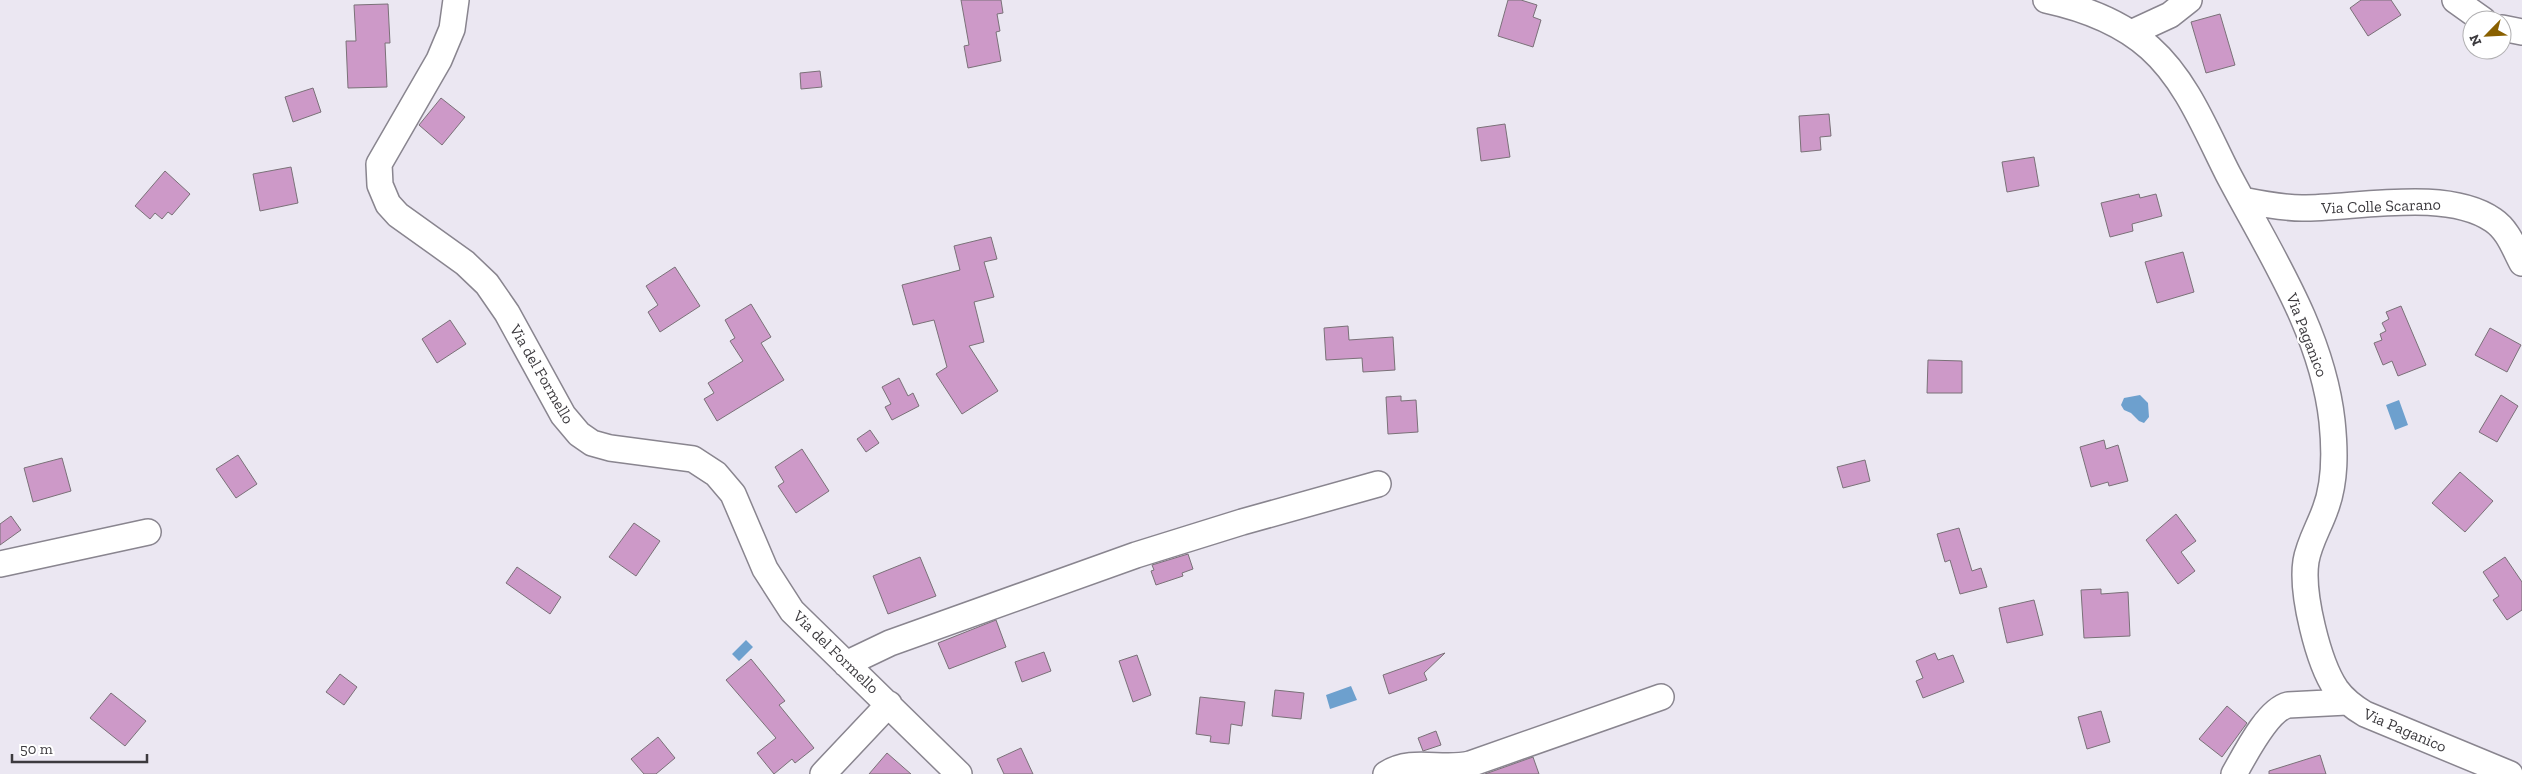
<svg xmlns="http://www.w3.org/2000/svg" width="2522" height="774" font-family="'Zilla Slab',serif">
	<rect width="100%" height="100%" fill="#ebe7f2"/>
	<path fill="#6da0ce" d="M 2140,395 L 2148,403 L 2149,417 L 2144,423 L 2139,421 L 2131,413 L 2124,410 L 2121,405 L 2124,398 Z
		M 2399,400 L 2408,425 L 2395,430 L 2386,405 Z
		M 746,640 L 753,647 L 739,661 L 732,654 Z
		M 1351,686 L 1357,700 L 1330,709 L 1326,695 Z"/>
	<path fill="#cd99c8" stroke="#7a7178" d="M 961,0 L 1001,0 L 1003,13 L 997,14 L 1000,31 L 996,32 L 1001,61 L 968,68 L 964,46 L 969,45 Z
		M 1508,0 L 1521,0 L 1537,5 L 1533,17 L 1541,20 L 1533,47 L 1498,36 Z
		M 2361,0 L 2391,0 L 2401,15 L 2368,36 L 2350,8 Z
		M 388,4 L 390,43 L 385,43 L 387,87 L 348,88 L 346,41 L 356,41 L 354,5 Z
		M 2220,14 L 2235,65 L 2206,73 L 2191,22 Z
		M 820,71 L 822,87 L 801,89 L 800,73 Z
		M 313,88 L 321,112 L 293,122 L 285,97 Z
		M 441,98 L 465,117 L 442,145 L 419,125 Z
		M 1829,114 L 1831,136 L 1820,137 L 1821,150 L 1801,152 L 1799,116 Z
		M 1505,124 L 1510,157 L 1481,161 L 1477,128 Z
		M 2034,157 L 2039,186 L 2007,192 L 2002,162 Z
		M 291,167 L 298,203 L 260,211 L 253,174 Z
		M 165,171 L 190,194 L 172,215 L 168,212 L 162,219 L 155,213 L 150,219 L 135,206 Z
		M 2139,194 L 2140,198 L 2156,194 L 2162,216 L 2132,224 L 2133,231 L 2110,237 L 2101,203 Z
		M 991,237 L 997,259 L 984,262 L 994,297 L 974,302 L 984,342 L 969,346 L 998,391 L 962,414 L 936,374 L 947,367 L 934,320 L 913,325 L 902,285 L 960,270 L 954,246 Z
		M 2183,252 L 2194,292 L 2157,303 L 2145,262 Z
		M 675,267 L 700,306 L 660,332 L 648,312 L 658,305 L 646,286 Z
		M 751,304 L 771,337 L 761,343 L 784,380 L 717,421 L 704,399 L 714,393 L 708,383 L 743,361 L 730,341 L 735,338 L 725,320 Z
		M 2401,306 L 2426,365 L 2398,376 L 2392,361 L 2383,365 L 2374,343 L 2382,340 L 2380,334 L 2386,331 L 2382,323 L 2389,319 L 2386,312 Z
		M 450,320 L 466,344 L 437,363 L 422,339 Z
		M 1348,326 L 1349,340 L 1393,337 L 1395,370 L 1363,372 L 1362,358 L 1326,360 L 1324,328 Z
		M 2490,328 L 2521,345 L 2507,372 L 2475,355 Z
		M 1928,360 L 1962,361 L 1962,393 L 1927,393 Z
		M 899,378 L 908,396 L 913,393 L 919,406 L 892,420 L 885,407 L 891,404 L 882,387 Z
		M 2501,395 L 2518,406 L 2497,442 L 2479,432 Z
		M 1401,396 L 1401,401 L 1416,400 L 1418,432 L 1388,434 L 1386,397 Z
		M 870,430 L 879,443 L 866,452 L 857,439 Z
		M 2104,440 L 2106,449 L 2118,445 L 2128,481 L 2109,486 L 2108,482 L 2091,487 L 2080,447 Z
		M 802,449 L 829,491 L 796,513 L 778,486 L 784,482 L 775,467 Z
		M 238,455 L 257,484 L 236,498 L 216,469 Z
		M 62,458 L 71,491 L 33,502 L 24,468 Z
		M 1865,460 L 1870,481 L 1843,488 L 1837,467 Z
		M 2460,472 L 2493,501 L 2465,532 L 2432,503 Z
		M 2176,514 L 2196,541 L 2181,552 L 2195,571 L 2178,584 L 2146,540 Z
		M 11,516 L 21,530 L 0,545 L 0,524 Z
		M 634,523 L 660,541 L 636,576 L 609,557 Z
		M 1959,528 L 1972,571 L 1981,568 L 1987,587 L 1960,594 L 1950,560 L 1945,562 L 1937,534 Z
		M 1188,554 L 1193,569 L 1182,573 L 1183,576 L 1156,585 L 1151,571 L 1154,570 L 1152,565 Z
		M 920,557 L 936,596 L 888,614 L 873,576 Z
		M 2505,557 L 2522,582 L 2522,610 L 2507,620 L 2493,600 L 2499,596 L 2483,572 Z
		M 517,567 L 561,597 L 550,614 L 506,583 Z
		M 2101,589 L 2101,594 L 2128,592 L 2130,636 L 2084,638 L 2081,590 Z
		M 2034,600 L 2043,635 L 2007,643 L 1999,608 Z
		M 996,620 L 1006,647 L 949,669 L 938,643 Z
		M 1044,652 L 1051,671 L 1022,682 L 1015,662 Z
		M 1445,653 L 1424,673 L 1427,680 L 1389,694 L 1383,675 Z
		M 1935,653 L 1938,660 L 1953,655 L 1964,682 L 1923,698 L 1916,681 L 1923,678 L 1916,661 Z
		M 1137,655 L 1151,695 L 1133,702 L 1119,661 Z
		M 751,659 L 785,701 L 779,705 L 814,748 L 795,763 L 792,759 L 774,774 L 757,753 L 776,738 L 726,680 Z
		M 340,674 L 357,687 L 344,705 L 326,692 Z
		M 1275,690 L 1304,693 L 1301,719 L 1272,716 Z
		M 111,693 L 146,721 L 125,746 L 90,718 Z
		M 1200,697 L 1245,702 L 1242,726 L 1231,724 L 1229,744 L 1210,742 L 1211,736 L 1196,734 Z
		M 2227,706 L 2247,723 L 2222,757 L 2199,739 Z
		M 2101,711 L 2110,742 L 2087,749 L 2078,717 Z
		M 1436,731 L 1441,745 L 1423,751 L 1418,738 Z
		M 658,737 L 675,758 L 656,774 L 644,774 L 631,759 Z
		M 1021,748 L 1033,774 L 1004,774 L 997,759 Z
		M 887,753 L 911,774 L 869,774 Z
		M 2320,755 L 2326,774 L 2269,774 L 2269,771 Z
		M 1533,757 L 1539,774 L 1485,774 Z"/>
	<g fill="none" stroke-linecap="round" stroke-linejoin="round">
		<g stroke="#89858f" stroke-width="28">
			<path id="minor" d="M 456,0 L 452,29 L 439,60 L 379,164 L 380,185 L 388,204 L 398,215 L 465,263 L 487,284 L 507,313 L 563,415 L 579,434 L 592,443 L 610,448 L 693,459 L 716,474 L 733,494 L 765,569 L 792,611 L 959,774
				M 2046,0 C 2083,8 2121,22 2150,48 C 2187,81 2206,131 2228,174 C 2269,252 2322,331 2332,421 C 2335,450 2336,482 2325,510 C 2319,527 2309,543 2306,561 C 2301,593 2318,662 2336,689 C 2344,700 2353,707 2365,714 L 2510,774
				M 2455,0 L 2483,20
				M 2502,28 L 2522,32
				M 2131,33 L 2170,15 L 2189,0
				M 2242,200 C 2262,204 2282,208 2302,208 C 2357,208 2447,188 2493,220 C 2508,230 2514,248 2522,263
				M 0,564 L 148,532
				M 846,664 L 890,643 L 1136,555 L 1242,522 L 1378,484
				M 823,774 L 889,704
				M 1386,774 C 1413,757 1441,771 1470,764 L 1661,697
				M 2234,774 C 2245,755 2267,710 2288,705 L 2347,702"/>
		</g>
		<use href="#minor" stroke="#fff" stroke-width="25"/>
	</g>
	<g text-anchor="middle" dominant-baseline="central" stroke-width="4.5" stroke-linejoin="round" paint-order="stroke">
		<g font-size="16" fill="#3c3a3e" stroke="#fff">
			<text transform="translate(2381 206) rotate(-2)">Via Colle Scarano</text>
			<text transform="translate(2307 335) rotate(69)">Via Paganico</text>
			<text transform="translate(542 374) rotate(60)">Via del Formello</text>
			<text transform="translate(836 652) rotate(44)">Via del Formello</text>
			<text transform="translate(2405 730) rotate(23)">Via Paganico</text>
		</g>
	</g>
	<g transform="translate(2487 35) rotate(246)"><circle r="24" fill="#ffffff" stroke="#b1b0b2"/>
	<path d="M0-4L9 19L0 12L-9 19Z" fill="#896000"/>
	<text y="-8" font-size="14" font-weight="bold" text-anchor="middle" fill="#3c3a3e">N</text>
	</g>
	<path d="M12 754v8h135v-8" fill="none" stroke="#3c3a3e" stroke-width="2.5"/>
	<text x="20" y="754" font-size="15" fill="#3c3a3e" stroke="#ffffff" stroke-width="4" paint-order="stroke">50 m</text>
</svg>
